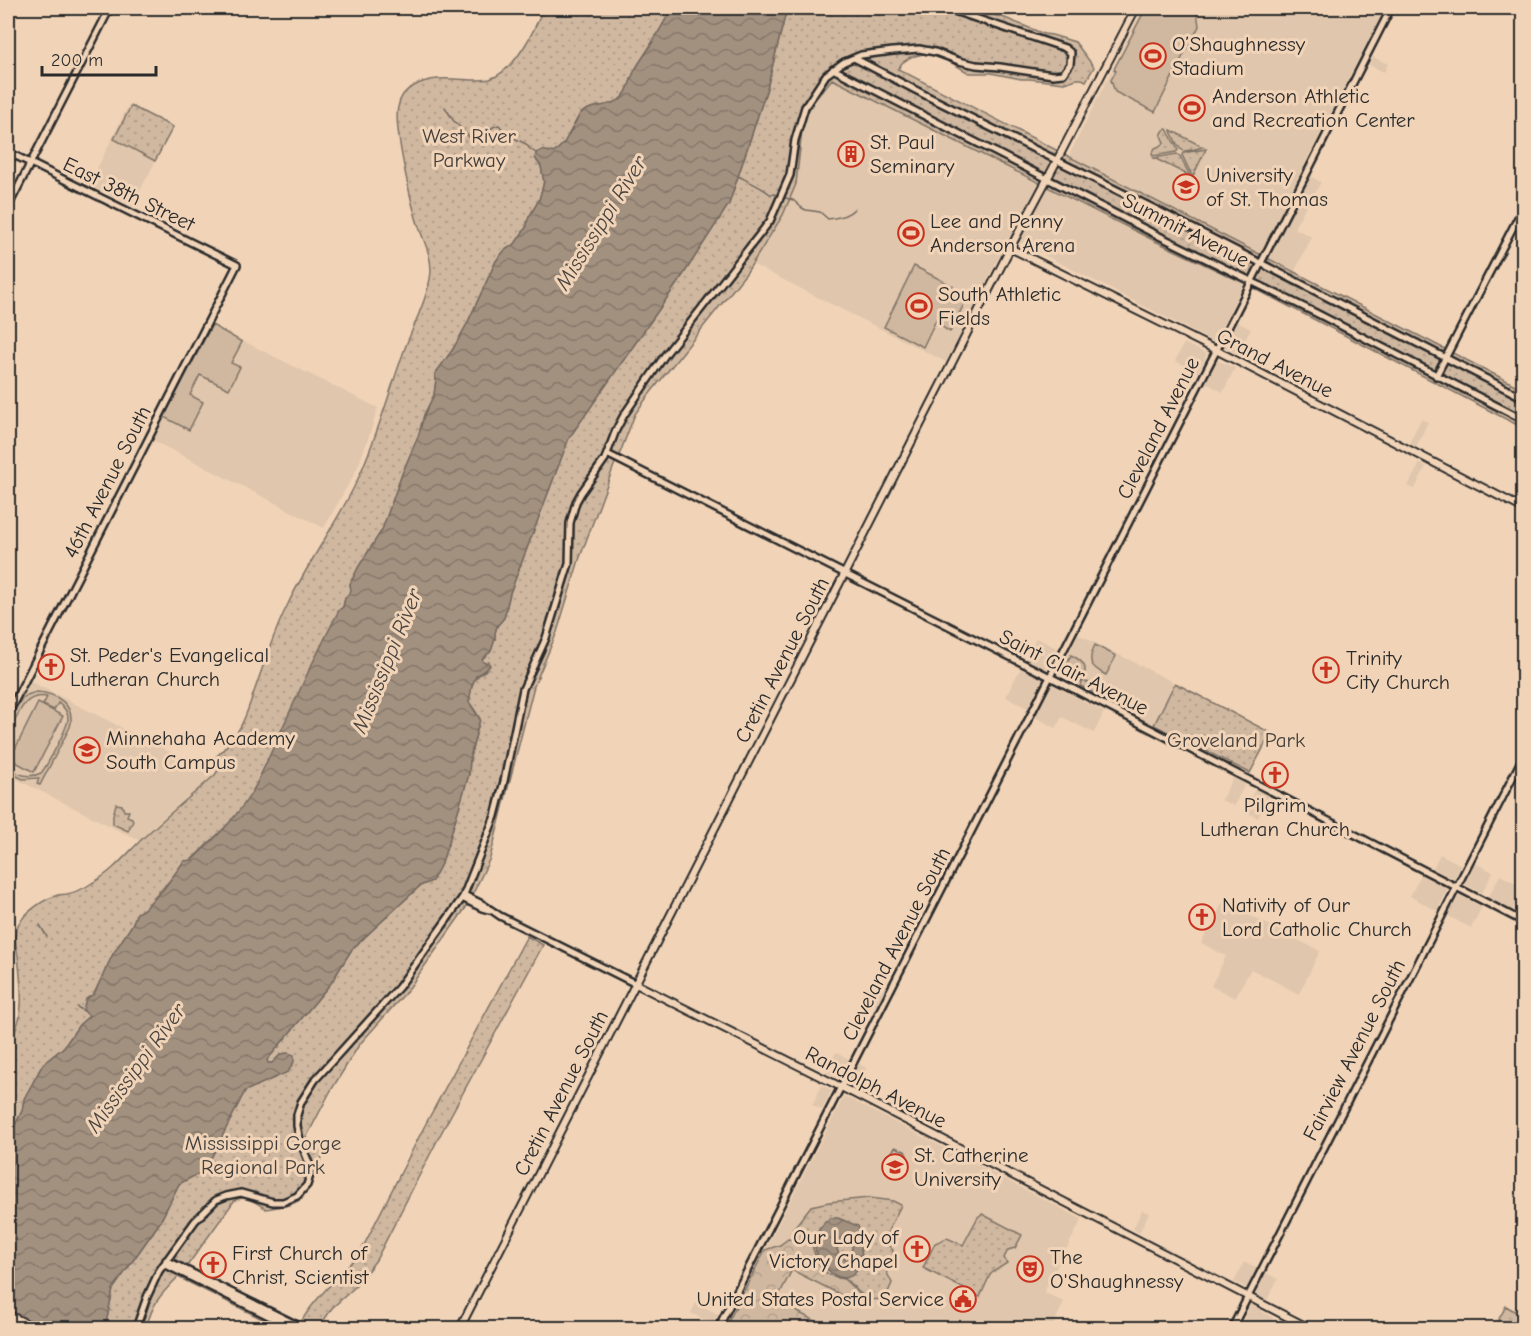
<svg xmlns="http://www.w3.org/2000/svg" width="1531" height="1336" font-family="'Comic Neue',sans-serif">
	<defs>
		<pattern id="forest-crowns" width="20" height="18" patternUnits="userSpaceOnUse" patternTransform="scale(1.5)"><rect width="20" height="18" fill="#d0b8a0"/><path d="M2 6a3 3 0 1 1 6 0M12 15a3 3 0 1 1 6 0" fill="none" stroke="#b39e8a"/></pattern>
		<pattern id="park-dots" width="8" height="8" patternUnits="userSpaceOnUse" patternTransform="scale(1.5)"><rect width="8" height="8" fill="#d0b8a0"/><path d="M2 2h.1M6 6h.1" fill="none" stroke="#b39e8a" stroke-width="1.8" stroke-linecap="round"/></pattern>
		<pattern id="water-waves" width="16" height="10" patternUnits="userSpaceOnUse" patternTransform="scale(1.5)"><rect width="16" height="10" fill="#a39180"/><path d="M0 5q4-4 8 0t8 0" fill="none" stroke="#857769"/></pattern>
	</defs>
	<rect width="100%" height="100%" fill="#f1d4b8"/>
	<filter id="ink" filterUnits="userSpaceOnUse"><feTurbulence type="fractalNoise" baseFrequency=".0167" numOctaves="2"/><feDisplacementMap in="SourceGraphic" scale="12" xChannelSelector="R" yChannelSelector="G"/><feConvolveMatrix kernelMatrix="1 2 1 2 8 2 1 2 1" color-interpolation-filters="sRGB"/></filter>
	<g filter="url(#ink)">
		<path fill="#e0c6ac" d="M 1143,8 L 1379,8 L 1384,10 L 1301,171 L 1321,182 L 1314,195 L 1312,195 L 1294,228 L 1312,237 L 1295,271 L 1259,254 L 1214,342 L 1009,237 L 946,362 L 752,264 L 783,215 L 802,130 L 807,113 L 814,101 L 832,79 L 1052,189 Z
			M 1373,57 L 1388,64 L 1384,72 L 1369,65 Z
			M 129,104 L 174,126 L 132,206 L 89,185 Z
			M 1237,322 L 1251,329 L 1238,354 L 1224,347 Z
			M 211,325 L 378,408 L 367,442 L 357,469 L 324,528 L 152,440 Z
			M 1184,343 L 1207,354 L 1198,372 L 1175,361 Z
			M 1217,360 L 1235,368 L 1223,392 L 1206,383 Z
			M 1421,419 L 1428,422 L 1416,447 L 1409,443 Z
			M 1420,463 L 1426,466 L 1415,489 L 1408,486 Z
			M 1078,634 L 1175,683 L 1154,725 L 1059,675 Z
			M 1036,638 L 1057,648 L 1042,679 L 1104,712 L 1094,733 L 1062,717 L 1056,728 L 1035,717 L 1027,708 L 1006,697 L 1020,669 L 1028,672 L 1033,662 L 1026,658 Z
			M 30,681 L 215,775 L 140,841 L 8,775 L 8,726 Z
			M 1233,778 L 1245,784 L 1234,806 L 1221,800 Z
			M 1255,789 L 1269,796 L 1258,818 L 1244,811 Z
			M 1440,854 L 1461,865 L 1454,879 L 1433,868 Z
			M 1475,863 L 1493,872 L 1482,893 L 1464,884 Z
			M 1421,875 L 1448,889 L 1437,911 L 1410,896 Z
			M 1500,875 L 1523,887 L 1510,916 L 1485,903 Z
			M 1459,895 L 1482,907 L 1471,928 L 1448,916 Z
			M 1223,902 L 1320,951 L 1299,994 L 1251,969 L 1235,998 L 1211,986 L 1226,956 L 1201,943 Z
			M 880,983 L 886,986 L 876,1006 L 869,1003 Z
			M 836,1052 L 849,1059 L 839,1078 L 826,1072 Z
			M 859,1064 L 866,1068 L 857,1087 L 849,1083 Z
			M 822,1085 L 832,1090 L 822,1110 L 812,1105 Z
			M 844,1096 L 1082,1219 L 1044,1292 L 1064,1302 L 1052,1328 L 725,1328 Z
			M 1142,1210 L 1149,1213 L 1139,1233 L 1133,1229 Z
			M 1244,1262 L 1278,1279 L 1261,1311 L 1273,1318 L 1268,1328 L 1245,1328 L 1241,1326 L 1256,1293 L 1234,1282 Z
			M 696,1303 L 718,1314 L 713,1324 L 691,1313 Z"/>
		<path fill="#d0b8a0" stroke="#7e7266" stroke-width="1.5" d="M 1146,8 L 1199,8 L 1197,12 L 1199,26 L 1193,38 L 1194,44 L 1191,47 L 1188,46 L 1155,112 L 1115,92 L 1111,80 L 1116,71 L 1114,69 Z
			M 914,266 L 953,286 L 950,293 L 966,300 L 950,332 L 945,329 L 936,320 L 923,347 L 884,327 Z
			M 212,325 L 242,342 L 231,363 L 240,367 L 229,389 L 200,375 L 190,395 L 203,402 L 189,430 L 164,417 Z
			M 1095,645 L 1116,656 L 1106,675 C 1090,667 1087,661 1095,645 Z
			M 1071,655 C 1085,662 1089,668 1081,682 L 1064,675 L 1063,671 Z
			M 37,692 C 56,693 76,705 70,727 L 40,785 L 37,784 L 39,778 L 23,779 L 8,772 L 8,767 C 18,775 29,779 41,773 C 47,766 68,727 68,719 C 68,711 63,706 58,703 L 54,710 L 43,705 L 47,697 C 22,692 17,718 8,736 C 7,725 16,706 23,698 C 27,694 32,693 37,692 Z
			M 38,703 L 63,716 L 34,772 L 10,759 Z
			M 895,1147 L 905,1151 L 907,1155 L 905,1159 L 903,1158 L 900,1163 L 903,1165 L 900,1170 C 895,1167 892,1163 888,1161 L 888,1158 Z"/>
		<path fill="url(#forest-crowns)" stroke="#7e7266" stroke-width="1.5" d="M 788,1239 L 811,1242 L 815,1251 L 815,1257 L 838,1278 L 844,1279 L 866,1300 L 853,1301 L 792,1270 L 776,1301 L 829,1328 L 725,1328 L 765,1250 L 780,1245 Z"/>
		<path fill="url(#park-dots)" stroke="#7e7266" stroke-width="1.5" d="M 543,8 L 672,8 C 665,21 657,35 649,48 C 644,56 638,64 634,72 C 629,82 629,94 619,100 C 607,108 591,104 580,114 L 564,143 L 554,153 L 549,151 L 537,161 L 541,166 L 544,182 L 539,200 L 529,217 L 527,226 L 515,244 L 505,250 L 496,261 L 467,324 L 453,349 L 442,366 L 437,371 L 434,395 L 424,415 L 419,434 L 402,474 L 382,530 L 359,566 L 350,584 L 351,591 L 345,598 L 343,607 L 339,611 L 256,785 L 246,804 L 234,819 L 171,879 L 144,909 L 137,913 L 132,925 L 113,954 L 94,994 L 89,1016 L 79,1025 L 64,1047 L 43,1064 L 24,1099 L 22,1111 L 8,1139 L 8,1044 C 27,1018 21,985 18,956 C 16,945 13,935 18,925 C 25,912 44,899 58,895 C 59,895 66,894 67,894 C 76,892 85,888 92,883 C 111,873 125,856 140,841 C 164,818 190,797 215,775 L 220,767 L 211,762 C 221,752 231,743 238,731 C 246,718 250,703 255,689 C 265,661 274,631 288,604 C 308,562 337,523 357,481 C 377,438 389,392 405,348 C 413,327 430,292 431,271 C 431,254 424,242 419,227 C 412,207 393,125 398,107 C 400,97 405,90 414,86 C 432,76 452,79 472,80 C 478,80 484,80 490,79 C 515,71 535,30 543,8 Z
			M 787,8 L 967,8 L 1005,18 L 1044,34 L 1052,35 L 1075,42 L 1094,67 L 1086,81 L 1082,79 L 1077,79 L 1064,83 L 1030,79 L 1021,79 L 991,73 L 969,73 L 942,57 L 932,54 L 923,54 L 911,57 L 902,63 L 898,69 L 1523,389 L 1523,428 L 1244,283 L 1155,241 L 832,79 L 814,101 L 807,113 L 802,130 L 796,184 L 783,215 L 747,272 L 648,396 L 635,414 L 620,453 L 615,463 L 579,560 L 557,632 L 534,686 L 490,858 L 467,906 L 407,991 L 359,1045 L 330,1092 L 306,1138 L 326,1149 L 302,1199 L 290,1205 L 266,1209 C 256,1203 245,1193 234,1201 L 187,1266 L 301,1322 C 317,1294 343,1275 362,1249 L 423,1129 L 527,936 L 543,945 L 439,1137 L 376,1260 L 355,1287 L 332,1308 L 319,1328 L 280,1328 L 178,1277 C 159,1296 153,1303 146,1328 L 105,1328 L 113,1289 L 160,1222 L 179,1184 L 205,1170 L 245,1091 L 271,1079 L 281,1054 L 273,1063 L 267,1063 L 267,1060 L 331,983 L 352,949 L 420,886 L 432,881 L 442,862 L 449,841 L 469,774 L 470,757 L 480,719 L 476,712 L 469,702 C 472,685 470,680 486,670 L 485,663 L 482,662 L 483,658 L 491,651 L 495,639 L 495,633 L 497,626 L 504,618 L 510,593 L 569,438 L 683,275 L 729,204 L 767,88 Z
			M 131,106 L 173,127 L 155,161 L 114,139 Z
			M 1167,129 L 1178,150 L 1176,152 L 1153,156 L 1152,153 L 1155,148 L 1162,145 L 1164,143 L 1161,135 L 1164,130 Z
			M 1171,131 L 1171,130 L 1203,147 C 1179,154 1181,153 1171,131 Z
			M 1206,149 L 1193,176 L 1192,176 L 1182,155 L 1183,153 Z
			M 1177,154 L 1180,156 L 1190,176 L 1154,158 Z
			M 1083,681 L 1101,687 L 1097,695 L 1080,686 Z
			M 1175,683 L 1271,733 L 1250,773 L 1154,725 Z
			M 116,804 L 122,805 L 124,811 L 129,811 L 127,816 L 132,818 L 133,821 L 128,831 L 113,824 L 113,815 Z
			M 869,1198 L 893,1201 L 901,1205 L 884,1239 L 886,1243 L 893,1250 C 894,1263 890,1258 886,1268 L 887,1273 L 892,1283 L 885,1299 L 866,1300 C 860,1294 851,1283 844,1279 C 840,1277 834,1277 830,1275 C 817,1269 815,1254 811,1242 L 795,1239 L 793,1229 L 811,1206 L 829,1202 Z
			M 982,1214 L 1022,1235 L 1015,1248 L 1008,1250 L 1004,1258 L 1007,1263 L 993,1272 L 990,1275 L 980,1297 L 923,1268 L 935,1243 L 947,1238 L 963,1245 L 978,1217 Z
			M 1506,1306 L 1523,1316 L 1523,1328 L 1494,1328 Z"/>
		<path fill="url(#water-waves)" stroke="#73685e" stroke-width="1.5" fill-rule="evenodd" d="M 672,8 L 787,8 L 767,88 L 729,204 L 683,275 L 569,438 L 510,593 L 504,618 L 497,626 L 495,633 L 495,639 L 491,651 L 483,658 L 482,661 L 485,663 L 489,662 L 490,666 L 476,676 L 472,686 L 469,702 L 480,719 L 470,757 L 469,774 L 449,841 L 442,862 L 432,881 L 420,886 L 352,949 L 331,983 L 267,1060 L 268,1063 L 272,1063 L 281,1054 L 288,1053 L 294,1055 L 294,1062 L 288,1072 L 245,1091 L 205,1170 L 179,1184 L 160,1222 L 113,1289 L 105,1328 L 8,1328 L 8,1139 L 22,1111 L 24,1099 L 43,1064 L 64,1047 L 79,1025 L 89,1016 L 83,1010 L 86,999 L 94,994 L 113,954 L 132,925 L 137,913 L 144,909 L 163,890 L 184,861 L 192,860 C 217,836 239,816 256,785 L 310,668 L 339,610 L 343,607 L 345,598 L 351,591 L 350,584 L 359,566 L 382,530 L 402,474 L 419,434 L 424,415 L 434,395 L 436,380 L 435,374 L 453,349 L 467,324 L 496,261 L 505,250 L 515,244 L 527,226 L 527,222 L 529,217 L 539,200 L 544,182 L 541,166 L 535,158 L 536,153 L 542,150 L 554,153 L 564,143 L 580,114 C 591,104 607,108 619,100 C 629,93 629,82 634,72 C 638,64 644,56 649,48 C 657,35 665,21 672,8 Z
			M 830,1218 L 838,1218 L 858,1226 C 863,1237 860,1237 861,1248 C 861,1252 862,1255 862,1258 C 862,1260 860,1265 859,1267 C 845,1295 812,1262 815,1241 C 816,1232 823,1223 830,1218 ZM 847,1237 L 852,1240 L 852,1248 L 849,1259 L 846,1260 L 839,1254 L 837,1249 L 840,1243 Z"/>
		<path fill="#f1d4b8" d="M 8,1309 L 47,1328 L 16,1328 L 8,1324 Z"/>
		<g fill="none" stroke-linecap="round" stroke-linejoin="round">
			<path stroke="#73685e" stroke-width="1.5" d="M 445,107 L 453,120 L 469,137 L 479,136 L 495,126 L 499,125 L 509,137 L 514,138 L 526,144 L 530,149 L 536,153
				M 738,176 C 748,181 763,188 770,194 L 773,194 L 778,195
				M 782,197 L 793,200 L 802,208 L 806,210 L 820,212 L 828,219 C 837,218 848,216 854,209
				M 40,925 L 47,937
				M 77,1007 L 84,1011"/>
			<g stroke="#2b2b2b" stroke-width="10">
				<path id="tertiary" d="M 854,58 L 929,97 L 1159,211 L 1524,398
					M 833,69 L 1149,231 L 1316,313 L 1524,420
					M 8,152 L 237,265 L 8,714
					M 8,207 L 110,8
					M 1436,376 L 1524,206
					M 607,454 L 1054,679 L 1524,922
					M 464,895 L 484,905 L 500,916 L 636,984
					M 462,898 L 482,908 L 489,910
					M 166,1260 L 303,1328
					M 164,1264 L 293,1328
					M 136,1328 L 147,1297 L 159,1271 L 195,1221 L 216,1200 L 226,1196 L 241,1193 L 273,1202 L 283,1202 L 297,1196 L 307,1185 L 310,1175 L 310,1166 L 300,1140 L 297,1126 L 297,1115 L 301,1102 L 315,1080 L 399,987 L 463,897 L 495,816 L 504,781 L 523,689 L 546,638 L 566,573 L 569,564 L 570,523 L 576,502 L 581,493 L 605,459 L 616,430 L 624,415 L 665,355 L 770,221 L 790,175 L 795,140 L 805,107 L 826,75 L 844,62 L 861,55 L 893,51 L 919,49 L 935,52 L 959,61 L 976,65 L 1000,67 L 1053,75 L 1063,74 L 1070,64 L 1071,53 L 1065,48 L 945,8
					M 718,1328 L 1391,8
					M 1232,1328 L 1524,755"/>
			</g>
			<g stroke="#2b2b2b" stroke-width="10">
				<path id="secondary" d="M 1010,248 L 1212,348 L 1524,509
					M 636,984 L 851,1092 L 1309,1328
					M 460,1328 L 1014,241 L 1052,170 L 1136,8"/>
			</g>
			<g stroke="#2b2b2b" stroke-width="11">
				<path id="primary" d="M 8,1315 L 34,1328"/>
			</g>
			<use href="#tertiary" stroke="#f1d4b8" stroke-width="5"/>
			<use href="#secondary" stroke="#f1d4b8" stroke-width="6"/>
			<use href="#primary" stroke="#f1d4b8" stroke-width="7"/>
		</g>
	</g>
	<defs>
		<g id="stadium-ring" transform="scale(1.35)"><circle r="9.5" fill="#f1d4b8" stroke="#c8321e" stroke-width="1.5"/><path d="M0-5a6.5 5 0 1 0 0 10a6.5 5 0 1 0 0-10ZM-3.5-1.8h7v3.6h-7Z" fill="#c8321e"/></g>
		<g id="building-ring" transform="scale(1.35)"><circle r="9.5" fill="#f1d4b8" stroke="#c8321e" stroke-width="1.5"/><path d="M-4-6H4V6H1V3H-1V6H-4ZM-2.5-4.3h1.7v1.8h-1.7ZM.8-4.3h1.7v1.8H.8ZM-2.5-1h1.7V.8h-1.7ZM.8-1h1.7V.8H.8Z" fill="#c8321e"/></g>
		<g id="university-ring" transform="scale(1.35)"><circle r="9.5" fill="#f1d4b8" stroke="#c8321e" stroke-width="1.5"/><path d="M0-5L7-2L0 1L-7-2ZM-4 1L0 2.5L4 1V4Q0 6-4 4Z" fill="#c8321e"/></g>
		<g id="church-ring" transform="scale(1.35)"><circle r="9.5" fill="#f1d4b8" stroke="#c8321e" stroke-width="1.5"/><path d="M-1.2-6h2.4v3.5h3.3v2.4h-3.3V6h-2.4V-.1h-3.3v-2.4h3.3Z" fill="#c8321e"/></g>
		<g id="school-ring" transform="scale(1.35)"><circle r="9.5" fill="#f1d4b8" stroke="#c8321e" stroke-width="1.5"/><path d="M0-5L7-2L0 1L-7-2ZM-4 1L0 2.5L4 1V4Q0 6-4 4Z" fill="#c8321e"/></g>
		<g id="theatre-ring" transform="scale(1.35)"><circle r="9.5" fill="#f1d4b8" stroke="#c8321e" stroke-width="1.5"/><path d="M-5-5.5Q0-4 5-5.5V0Q5 5 0 6Q-5 5-5 0ZM-3.3-2.5H-1v1.5H-3.3ZM1-2.5H3.3v1.5H1ZM-2.8 1Q0 5.5 2.8 1Z" fill="#c8321e"/></g>
		<g id="civic-ring" transform="scale(1.35)"><circle r="9.5" fill="#f1d4b8" stroke="#c8321e" stroke-width="1.5"/><path d="M-.6-6.5H3V-4.5H.6V-3L4-1V1h2V6H-6V1h2V-1L-.6-3ZM-1.2 2.5V6h2.4V2.5Z" fill="#c8321e"/></g>
	</defs>
	<g fill-rule="evenodd">
		<use href="#stadium-ring" x="1153" y="56"/>
		<use href="#stadium-ring" x="1192" y="108"/>
		<use href="#building-ring" x="851" y="154"/>
		<use href="#university-ring" x="1186" y="187"/>
		<use href="#stadium-ring" x="911" y="233"/>
		<use href="#stadium-ring" x="919" y="306"/>
		<use href="#church-ring" x="51" y="667"/>
		<use href="#church-ring" x="1326" y="670"/>
		<use href="#school-ring" x="87" y="750"/>
		<use href="#church-ring" x="1275" y="775"/>
		<use href="#church-ring" x="1202" y="917"/>
		<use href="#university-ring" x="895" y="1167"/>
		<use href="#church-ring" x="917" y="1249"/>
		<use href="#church-ring" x="213" y="1265"/>
		<use href="#theatre-ring" x="1030" y="1269"/>
		<use href="#civic-ring" x="963" y="1299"/>
	</g>
	<g text-anchor="middle" dominant-baseline="central" stroke-width="6" stroke-linejoin="round" paint-order="stroke">
		<g font-size="21" fill="#2b2b2b" stroke="#f1d4b8" text-anchor="start">
			<text x="1172" y="44">O’Shaughnessy<tspan x="1172" dy="24">Stadium</tspan></text>
			<text x="1212" y="96">Anderson Athletic<tspan x="1212" dy="24">and Recreation Center</tspan></text>
			<text x="870" y="142">St. Paul<tspan x="870" dy="24">Seminary</tspan></text>
			<text x="1206" y="175">University<tspan x="1206" dy="24">of St. Thomas</tspan></text>
			<text x="930" y="221">Lee and Penny<tspan x="930" dy="24">Anderson Arena</tspan></text>
			<text x="938" y="294">South Athletic<tspan x="938" dy="24">Fields</tspan></text>
			<text x="70" y="655">St. Peder's Evangelical<tspan x="70" dy="24">Lutheran Church</tspan></text>
			<text x="1346" y="658">Trinity<tspan x="1346" dy="24">City Church</tspan></text>
			<text x="106" y="738">Minnehaha Academy<tspan x="106" dy="24">South Campus</tspan></text>
			<text x="1275" y="805" text-anchor="middle">Pilgrim<tspan x="1275" dy="24">Lutheran Church</tspan></text>
			<text x="1222" y="905">Nativity of Our<tspan x="1222" dy="24">Lord Catholic Church</tspan></text>
			<text x="914" y="1155">St. Catherine<tspan x="914" dy="24">University</tspan></text>
			<text x="898" y="1237" text-anchor="end">Our Lady of<tspan x="898" dy="24">Victory Chapel</tspan></text>
			<text x="232" y="1253">First Church of<tspan x="232" dy="24">Christ, Scientist</tspan></text>
			<text x="1050" y="1257">The<tspan x="1050" dy="24">O'Shaughnessy</tspan></text>
			<text x="944" y="1299" text-anchor="end">United States Postal Service</text>
		</g>
		<g font-size="21" fill="#44403d" stroke="#f1d4b8">
			<text x="469" y="136">West River<tspan x="469" dy="24">Parkway</tspan></text>
			<text x="1236" y="740">Groveland Park</text>
			<text x="263" y="1143">Mississippi Gorge<tspan x="263" dy="24">Regional Park</tspan></text>
		</g>
		<g font-size="21" fill="#2b2b2b" stroke="#f1d4b8">
			<text transform="translate(129 194) rotate(26)">East 38th Street</text>
			<text transform="translate(1186 230) rotate(27)">Summit Avenue</text>
			<text transform="translate(1275 363) rotate(27)">Grand Avenue</text>
			<text transform="translate(1158 428) rotate(-63)">Cleveland Avenue</text>
			<text transform="translate(107 482) rotate(-63)">46th Avenue South</text>
			<text transform="translate(782 660) rotate(-63)">Cretin Avenue South</text>
			<text transform="translate(1074 672) rotate(27)">Saint Clair Avenue</text>
			<text transform="translate(896 944) rotate(-63)">Cleveland Avenue South</text>
			<text transform="translate(1354 1050) rotate(-63)">Fairview Avenue South</text>
			<text transform="translate(876 1087) rotate(27)">Randolph Avenue</text>
			<text transform="translate(561 1093) rotate(-63)">Cretin Avenue South</text>
		</g>
		<g font-size="22" font-style="italic" fill="#494440" stroke="#f1d4b8">
			<text transform="translate(601 223) rotate(-58)">Mississippi River</text>
			<text transform="translate(387 661) rotate(-68)">Mississippi River</text>
			<text transform="translate(136 1068) rotate(-54)">Mississippi River</text>
		</g>
	</g>
	<rect width="1531" height="1336" fill="none" stroke="#f1d4b8" stroke-width="30"/>
	<rect x="15" y="15" width="1501" height="1306" fill="none" stroke="#2b2b2b" stroke-width="2" filter="url(#ink)"/>
	<path d="M42 66v9h114v-9" fill="none" stroke="#2b2b2b" stroke-width="3"/>
	<text x="51" y="66" font-size="18" fill="#2b2b2b" stroke="#f1d4b8" stroke-width="4.5" paint-order="stroke">200 m</text>
</svg>
